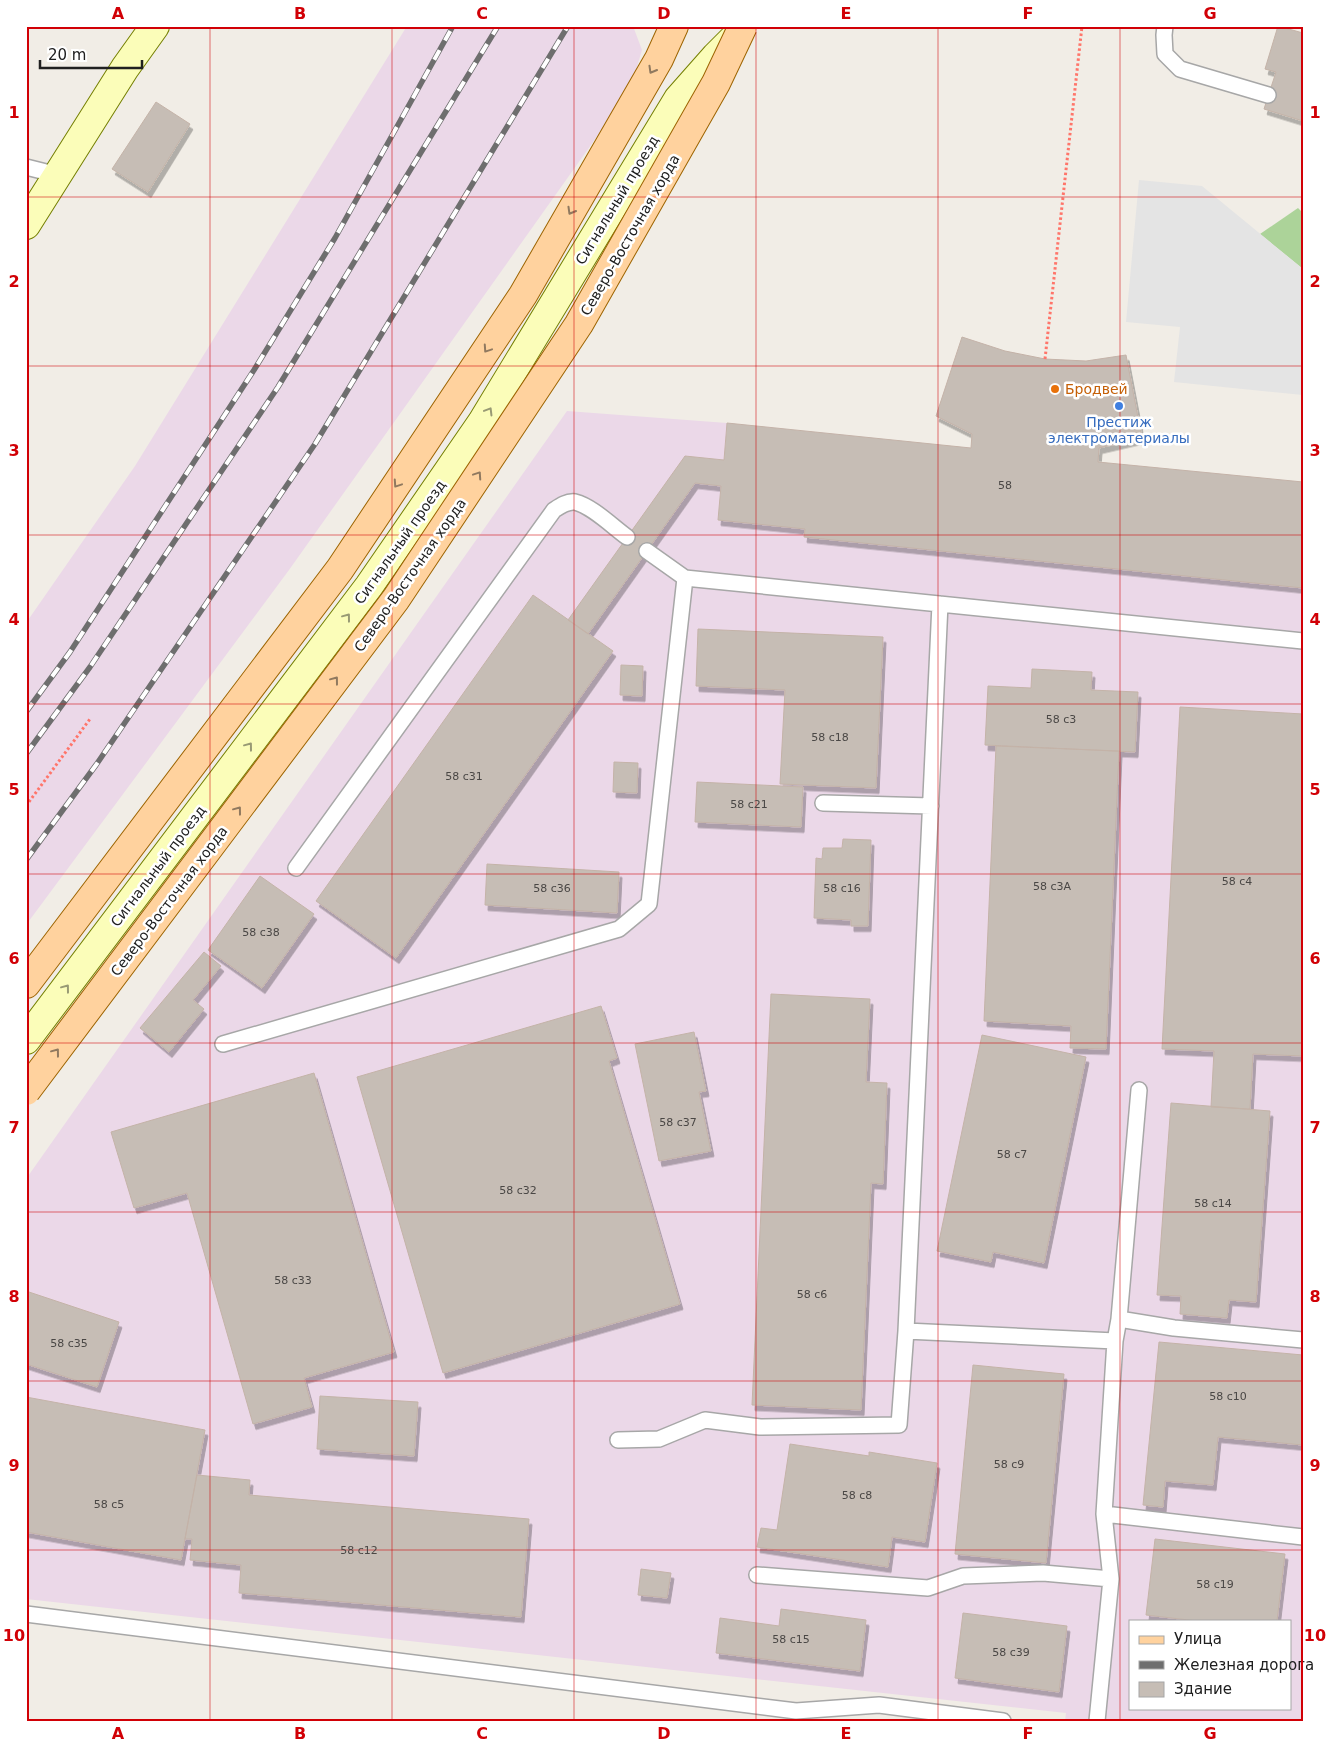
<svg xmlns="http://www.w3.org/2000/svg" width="1329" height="1747" font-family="'DejaVu Sans',sans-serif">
	<defs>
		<filter id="shadow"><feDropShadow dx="3" dy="5.5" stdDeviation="0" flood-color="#0004"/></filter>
	</defs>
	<rect width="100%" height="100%" fill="#f1ede6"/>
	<path fill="#ebd8e8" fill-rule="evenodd" d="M 407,26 L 633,26 L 642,50 L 630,90 L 289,570 L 26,925 L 26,623 L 135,466 Z
		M 962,337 L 1005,351 L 1045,359 L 1086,361 L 1126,355 L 1142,438 L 1099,448 L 1098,462 L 1303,482 L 1303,1721 L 1065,1721 L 1066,1713 L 26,1599 L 26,1179 L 567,411 L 727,423 L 971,448 L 972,434 L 936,416 ZM 1130,1621 L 1290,1621 L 1290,1708 L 1130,1708 Z"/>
	<path fill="#acd399" d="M 1298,208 L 1303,213 L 1303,269 L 1260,234 Z"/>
	<path fill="#e4e4e4" d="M 1139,180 L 1202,186 L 1303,269 L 1303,395 L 1174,382 L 1180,327 L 1126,322 Z"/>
	<path fill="#c6bdb5" stroke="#c4b3a8" filter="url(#shadow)" d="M 1278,26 L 1303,33 L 1303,121 L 1264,109 L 1276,72 L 1265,69 Z
		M 156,102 L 190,124 L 148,192 L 112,169 Z
		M 962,337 L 1005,351 L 1045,359 L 1086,361 L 1126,355 L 1142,438 L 1099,448 L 1098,462 L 1303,482 L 1303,588 L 804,537 L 805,529 L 718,520 L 721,486 L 695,483 L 588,634 L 568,620 L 685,456 L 724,460 L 727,423 L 971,448 L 972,434 L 936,416 Z
		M 533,595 L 613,651 L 396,958 L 316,901 Z
		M 698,629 L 883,637 L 876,788 L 780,784 L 785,690 L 696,686 Z
		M 621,665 L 643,666 L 642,696 L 620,695 Z
		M 1032,669 L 1092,672 L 1091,690 L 1138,692 L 1135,752 L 985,745 L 988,686 L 1031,688 Z
		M 1180,707 L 1303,714 L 1303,1056 L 1253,1054 L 1250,1109 L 1211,1107 L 1214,1051 L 1162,1049 Z
		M 996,746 L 1119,751 L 1106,1049 L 1070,1048 L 1071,1026 L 984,1021 Z
		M 614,762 L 638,763 L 637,793 L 613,792 Z
		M 697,782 L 803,787 L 801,827 L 695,822 Z
		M 843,839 L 871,840 L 868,926 L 851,926 L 851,920 L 814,918 L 816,858 L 822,859 L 823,848 L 842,848 Z
		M 487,864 L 619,872 L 617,913 L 485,905 Z
		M 260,876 L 314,914 L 262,988 L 208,950 Z
		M 204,952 L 221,966 L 193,1000 L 204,1009 L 169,1052 L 140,1028 Z
		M 771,994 L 870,999 L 866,1082 L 887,1083 L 883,1184 L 871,1183 L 861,1410 L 752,1405 Z
		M 601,1006 L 617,1058 L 609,1061 L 680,1304 L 443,1373 L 357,1077 Z
		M 694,1032 L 706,1091 L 699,1092 L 711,1151 L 659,1161 L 635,1044 Z
		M 982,1035 L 1086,1057 L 1044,1263 L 993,1252 L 991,1262 L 937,1251 Z
		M 314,1073 L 394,1352 L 304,1378 L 312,1407 L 253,1424 L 187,1193 L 134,1208 L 111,1132 Z
		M 1171,1103 L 1270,1111 L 1256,1302 L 1229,1300 L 1227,1318 L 1180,1314 L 1181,1296 L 1157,1295 Z
		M 26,1291 L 119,1322 L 97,1387 L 26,1364 Z
		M 1159,1342 L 1303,1355 L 1303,1445 L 1218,1437 L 1213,1485 L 1165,1481 L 1163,1507 L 1143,1505 Z
		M 973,1365 L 1064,1374 L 1046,1563 L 955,1554 Z
		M 320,1396 L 418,1402 L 414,1456 L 317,1449 Z
		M 26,1397 L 205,1430 L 181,1560 L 26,1532 Z
		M 790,1444 L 869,1456 L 869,1452 L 937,1463 L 925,1542 L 892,1537 L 888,1567 L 757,1547 L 761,1528 L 777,1530 Z
		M 197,1475 L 250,1480 L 249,1495 L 529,1519 L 521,1617 L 239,1593 L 241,1565 L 190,1560 L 192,1539 L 185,1539 Z
		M 1155,1539 L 1285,1554 L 1277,1621 L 1197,1621 L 1146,1615 Z
		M 641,1569 L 671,1573 L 667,1598 L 638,1595 Z
		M 781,1609 L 866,1620 L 860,1671 L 716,1653 L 720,1618 L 779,1626 Z
		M 963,1613 L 1067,1626 L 1059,1692 L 955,1678 Z"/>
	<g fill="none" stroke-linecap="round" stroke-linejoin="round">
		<g stroke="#a7a7a7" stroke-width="18">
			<path id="lane" d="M 1165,26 L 1164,35 L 1165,54 L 1180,69 L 1268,95
				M 26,167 L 58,175
				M 647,551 L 685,578
				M 940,604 L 906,1331 L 1115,1341
				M 823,803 L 931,806
				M 296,868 L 554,510 C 560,506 567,501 575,502 C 592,506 613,527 627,537
				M 223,1044 L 619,929 L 649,904 L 685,578 L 1303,641
				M 1119,1319 L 1174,1328 L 1303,1340
				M 618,1440 L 659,1439 L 705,1420 L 760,1427 L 899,1425 L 906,1331
				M 1104,1514 L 1303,1537
				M 757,1575 L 928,1588 L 963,1576 L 1043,1573 L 1111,1579
				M 26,1614 L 796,1711 L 879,1705 L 1003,1721
				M 1097,1721 L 1111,1579 L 1104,1514 L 1115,1341 L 1119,1319 L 1139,1090"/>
		</g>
		<g stroke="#747f00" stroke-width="30">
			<path id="secondary" d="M 26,225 L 125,68 L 155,26
				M 26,1040 L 369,586 L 482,422 L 678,99 L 716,56 L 738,34"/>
		</g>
		<g stroke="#9d6400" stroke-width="30">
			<path id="primary" d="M 26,984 L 340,569 L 523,295 L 659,59 L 674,26"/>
		</g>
		<path stroke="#ff756a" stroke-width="3" stroke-dasharray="2.5 2.5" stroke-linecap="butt" d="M 1045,359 L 1082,26
			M 26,806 L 90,719"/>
		<use href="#lane" stroke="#fff" stroke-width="15"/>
		<use href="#secondary" stroke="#fbfdb9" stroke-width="28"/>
		<use href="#primary" stroke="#ffd29e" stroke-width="28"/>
		<g stroke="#6e6e6e" stroke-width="5.5">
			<path id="rail" d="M 26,712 L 70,652 L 254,370 L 335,238 L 453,26
				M 26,754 L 90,667 L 278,387 L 498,26
				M 26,860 L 96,765 L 315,444 L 568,26"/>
		</g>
		<use href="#rail" stroke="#fff" stroke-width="4" stroke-dasharray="11" stroke-linecap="butt"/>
		<g stroke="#9d6400" stroke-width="30" stroke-linecap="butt">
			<path id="primary-bridge" d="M 26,1091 L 396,599 L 579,324 L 716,83 L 743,26"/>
		</g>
		<use href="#primary-bridge" stroke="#ffd29e" stroke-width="28"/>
	</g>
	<defs><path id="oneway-chevron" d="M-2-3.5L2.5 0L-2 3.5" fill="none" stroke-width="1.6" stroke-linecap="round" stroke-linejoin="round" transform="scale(1.25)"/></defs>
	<g stroke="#90795f">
		<use href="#oneway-chevron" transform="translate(652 70) rotate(120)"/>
		<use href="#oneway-chevron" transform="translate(571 211) rotate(120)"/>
		<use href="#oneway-chevron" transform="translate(487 349) rotate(124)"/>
		<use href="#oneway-chevron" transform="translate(478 475) rotate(-56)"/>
		<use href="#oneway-chevron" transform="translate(397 484) rotate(124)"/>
		<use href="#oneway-chevron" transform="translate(335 680) rotate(-53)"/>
		<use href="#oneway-chevron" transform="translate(238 810) rotate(-53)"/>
		<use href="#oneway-chevron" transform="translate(56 1052) rotate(-53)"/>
	</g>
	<g stroke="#989a74">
		<use href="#oneway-chevron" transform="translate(489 411) rotate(-59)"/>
		<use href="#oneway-chevron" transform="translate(347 617) rotate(-53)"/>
		<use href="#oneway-chevron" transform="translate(249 746) rotate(-53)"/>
		<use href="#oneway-chevron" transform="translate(66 988) rotate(-53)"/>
	</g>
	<path fill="none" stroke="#d10006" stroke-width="1" stroke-opacity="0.55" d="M 210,26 L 210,1721M 392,26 L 392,1721M 574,26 L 574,1721M 756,26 L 756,1721M 938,26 L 938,1721M 1120,26 L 1120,1721M 26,197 L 1303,197M 26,366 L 1303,366M 26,535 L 1303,535M 26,704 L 1303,704M 26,874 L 1303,874M 26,1043 L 1303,1043M 26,1212 L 1303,1212M 26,1381 L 1303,1381M 26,1550 L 1303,1550"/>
	<circle fill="#e8710a" stroke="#fff" stroke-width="2" cx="1055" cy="389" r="5"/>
	<circle fill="#3f7fe0" stroke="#fff" stroke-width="2" cx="1119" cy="406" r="5"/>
	<g text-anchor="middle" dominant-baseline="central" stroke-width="5" stroke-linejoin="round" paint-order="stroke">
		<g font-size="11" fill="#4a4745">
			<text x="1005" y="485">58</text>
			<text x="1061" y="719">58 с3</text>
			<text x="830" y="737">58 с18</text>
			<text x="464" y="776">58 с31</text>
			<text x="749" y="804">58 с21</text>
			<text x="1237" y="881">58 с4</text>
			<text x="1052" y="886">58 с3А</text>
			<text x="552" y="888">58 с36</text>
			<text x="842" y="888">58 с16</text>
			<text x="261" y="932">58 с38</text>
			<text x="678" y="1122">58 с37</text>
			<text x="1012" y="1154">58 с7</text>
			<text x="518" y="1190">58 с32</text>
			<text x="1213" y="1203">58 с14</text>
			<text x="293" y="1280">58 с33</text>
			<text x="812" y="1294">58 с6</text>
			<text x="69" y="1343">58 с35</text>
			<text x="1228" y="1396">58 с10</text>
			<text x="1009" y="1464">58 с9</text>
			<text x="857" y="1495">58 с8</text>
			<text x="109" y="1504">58 с5</text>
			<text x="359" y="1550">58 с12</text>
			<text x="1215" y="1584">58 с19</text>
			<text x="791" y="1639">58 с15</text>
			<text x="1011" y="1652">58 с39</text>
		</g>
		<g font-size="14" fill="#202020" stroke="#fff">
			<text transform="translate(617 200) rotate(-59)">Сигнальный проезд</text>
			<text transform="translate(630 235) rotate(-60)">Северо-Восточная хорда</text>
			<text transform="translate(400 542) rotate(-55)">Сигнальный проезд</text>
			<text transform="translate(410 575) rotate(-55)">Северо-Восточная хорда</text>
			<text transform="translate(158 866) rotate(-53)">Сигнальный проезд</text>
			<text transform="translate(169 901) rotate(-53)">Северо-Восточная хорда</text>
		</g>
		<g font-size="14" fill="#c56008" stroke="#fff" text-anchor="start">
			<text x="1065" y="389">Бродвей</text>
		</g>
		<g font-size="14" fill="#366cbe" stroke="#fff">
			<text x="1119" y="422">Престиж<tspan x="1119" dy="16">электроматериалы</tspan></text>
		</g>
	</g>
	<rect width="1329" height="1747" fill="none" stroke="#ffffff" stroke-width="55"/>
	<rect x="1129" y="1620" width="162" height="90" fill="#ffffff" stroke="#a6a6a6"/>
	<rect x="1139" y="1636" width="25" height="8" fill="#ffd29e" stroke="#a6a6a6"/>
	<text x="1174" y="1644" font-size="15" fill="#202020">Улица</text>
	<rect x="1139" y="1661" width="25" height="8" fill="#6e6e6e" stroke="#a6a6a6"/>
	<text x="1174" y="1670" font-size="15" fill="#202020">Железная дорога</text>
	<rect x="1139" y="1682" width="25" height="15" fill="#c6bdb5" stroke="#a6a6a6"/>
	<text x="1174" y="1694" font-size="15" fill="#202020">Здание</text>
	<path d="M40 60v8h102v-8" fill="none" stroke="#202020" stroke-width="2.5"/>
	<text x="48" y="60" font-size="15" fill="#202020" stroke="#ffffff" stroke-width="4" paint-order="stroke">20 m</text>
	<rect x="28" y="28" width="1274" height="1692" fill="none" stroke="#d10006" stroke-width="2"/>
	<g font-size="16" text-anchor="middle" font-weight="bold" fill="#d10006">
		<text x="118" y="19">A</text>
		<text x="300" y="19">B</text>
		<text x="482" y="19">C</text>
		<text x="664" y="19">D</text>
		<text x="846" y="19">E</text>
		<text x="1028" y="19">F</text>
		<text x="1210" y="19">G</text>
		<text x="14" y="118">1</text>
		<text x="1315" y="118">1</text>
		<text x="14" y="287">2</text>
		<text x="1315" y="287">2</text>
		<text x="14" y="456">3</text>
		<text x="1315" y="456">3</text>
		<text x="14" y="625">4</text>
		<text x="1315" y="625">4</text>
		<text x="14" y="795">5</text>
		<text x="1315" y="795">5</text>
		<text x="14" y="964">6</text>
		<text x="1315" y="964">6</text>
		<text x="14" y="1133">7</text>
		<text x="1315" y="1133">7</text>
		<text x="14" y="1302">8</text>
		<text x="1315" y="1302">8</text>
		<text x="14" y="1471">9</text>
		<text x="1315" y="1471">9</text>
		<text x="14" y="1641">10</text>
		<text x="1315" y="1641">10</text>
		<text x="118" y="1739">A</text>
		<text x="300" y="1739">B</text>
		<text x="482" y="1739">C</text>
		<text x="664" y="1739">D</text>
		<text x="846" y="1739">E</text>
		<text x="1028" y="1739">F</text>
		<text x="1210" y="1739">G</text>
	</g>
</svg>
